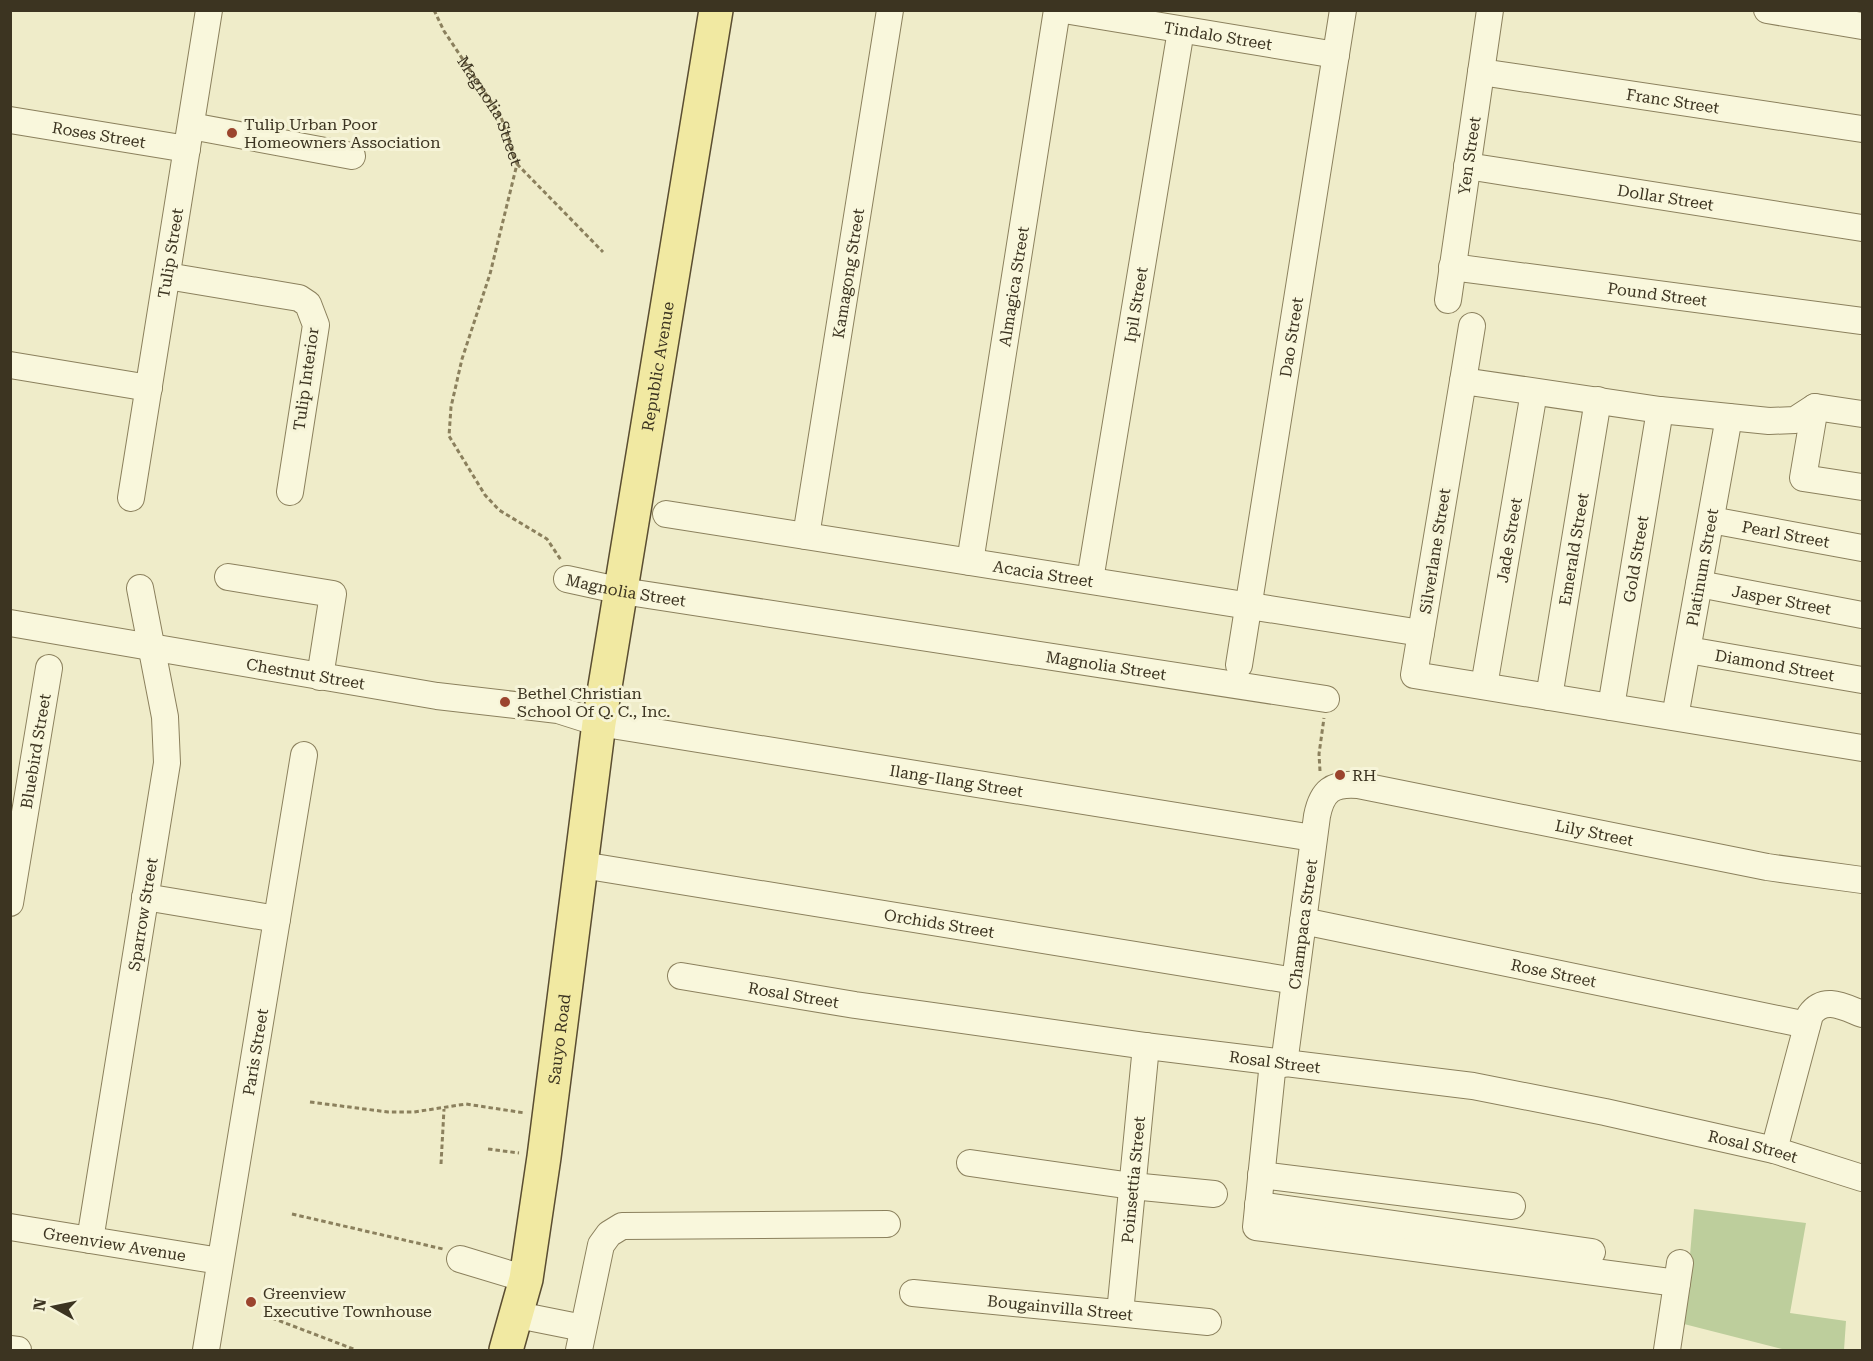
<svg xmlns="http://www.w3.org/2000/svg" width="1873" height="1361" font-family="'Roboto Serif',serif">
	<rect width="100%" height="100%" fill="#efecc9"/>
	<path fill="#bdce9c" d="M 1694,1209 L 1806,1223 L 1790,1313 L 1846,1321 L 1844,1350 L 1786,1350 L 1684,1324 Z"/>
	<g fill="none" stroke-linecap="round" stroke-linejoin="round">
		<g stroke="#8b805d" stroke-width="28">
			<g id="minor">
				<path id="s2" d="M 1064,10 L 1336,55"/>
				<path d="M 1767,10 L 1862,26"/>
				<path id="s3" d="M 1481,72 L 1862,129"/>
				<path id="s4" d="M 10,120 L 187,149"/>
				<path d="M 191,126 L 352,156"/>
				<path id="s5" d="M 1467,166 L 1862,228"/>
				<path id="s6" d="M 1452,267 L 1862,321"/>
				<path d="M 167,276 L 299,298 L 308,304 L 316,325 L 290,492"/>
				<path id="s7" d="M 1448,300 L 1490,10"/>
				<path d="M 10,365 L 149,388"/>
				<path d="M 1463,381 L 1472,326"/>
				<path d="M 1815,407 L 1803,478 L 1862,487"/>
				<path d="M 1862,414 L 1815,407 L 1795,420 L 1769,421 L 1660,410 L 1463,381 L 1414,675 L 1862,748"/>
				<path id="s8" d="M 131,498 L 209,10"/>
				<path id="s9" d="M 666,514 L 1421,633"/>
				<path id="s10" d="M 1711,520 L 1862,548"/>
				<path id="s11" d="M 806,536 L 890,10"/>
				<path id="s12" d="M 970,562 L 1057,10"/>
				<path d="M 228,577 L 333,594 L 320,677"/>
				<path id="s13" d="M 567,579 L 622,591 L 1326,699"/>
				<path id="s14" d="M 1090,580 L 1181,30"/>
				<path id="s15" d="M 1699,584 L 1862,615"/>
				<path id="s16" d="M 10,623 L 437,696 L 558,710 L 599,723 L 1313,838"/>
				<path id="s17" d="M 1688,650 L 1862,680"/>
				<path id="s18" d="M 1239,665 L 1343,10"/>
				<path id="s19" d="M 1484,686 L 1534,392"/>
				<path id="s20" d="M 1549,697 L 1598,400"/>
				<path id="s21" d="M 1611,707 L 1660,410"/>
				<path id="s22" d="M 1675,717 L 1729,417"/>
				<path id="s23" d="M 582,865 L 1295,981"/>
				<path d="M 145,897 L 277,919"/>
				<path id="s24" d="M 10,903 L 49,668"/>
				<path id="s25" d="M 1303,921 L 1807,1025"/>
				<path id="s26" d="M 681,976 L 855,1005 L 1146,1046 L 1473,1086 L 1605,1112 L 1774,1150 L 1862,1178"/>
				<path d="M 1273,1062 L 1256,1227 L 1677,1283"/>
				<path id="s27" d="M 1284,1064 L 1317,816 C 1322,791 1332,783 1358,785 L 1767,867 L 1862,880"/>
				<path d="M 1774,1150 L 1810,1015 C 1824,995 1844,1007 1862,1014"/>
				<path d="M 970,1163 L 1132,1186 L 1214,1194"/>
				<path d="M 1261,1175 L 1512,1206"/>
				<path d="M 1258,1205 L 1592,1252"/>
				<path id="s28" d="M 10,1227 L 220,1261"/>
				<path id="s29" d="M 90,1240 L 167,763 L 165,717 L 140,588"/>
				<path d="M 460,1259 L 526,1279"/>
				<path id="s30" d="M 913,1293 L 1208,1322"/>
				<path id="s31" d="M 1120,1313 L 1146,1046"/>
				<path d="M 518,1315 L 583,1328"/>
				<path d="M 10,1349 L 18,1350"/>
				<path id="s32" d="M 206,1350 L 304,755"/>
				<path d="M 579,1350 L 601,1245 L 609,1234 L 622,1226 L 887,1224"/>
				<path d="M 1667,1350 L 1680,1263"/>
			</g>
		</g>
		<g stroke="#5a4d31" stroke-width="36">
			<g id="major">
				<path id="s33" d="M 506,1350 L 526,1279 L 544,1157 L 599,723 L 716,10"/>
			</g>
		</g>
		<g stroke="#8b805d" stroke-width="3" stroke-dasharray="4.5 3" stroke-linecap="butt">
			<path id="s1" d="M 434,10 L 444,31 L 501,117 L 517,164 L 490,274 L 462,359 L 451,407 L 449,436 L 485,495 L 499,510 L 547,539 L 561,560"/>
			<path d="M 517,164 L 603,252"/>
			<path d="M 1320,771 L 1319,754 L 1324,718"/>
			<path d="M 310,1102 L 388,1112 L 414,1112 L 466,1104 L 525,1113"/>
			<path d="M 488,1149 L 519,1153"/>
			<path d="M 441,1164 L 444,1109"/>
			<path d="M 292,1214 L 443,1249"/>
			<path d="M 272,1318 L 356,1350"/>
		</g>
		<use href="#minor" stroke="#f9f7dc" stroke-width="26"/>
		<use href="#major" stroke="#f1e9a2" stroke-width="33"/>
	</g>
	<g fill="#9b442d" stroke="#f6f4d8" stroke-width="2">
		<circle cx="232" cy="133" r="6"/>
		<circle cx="505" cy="702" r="6"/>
		<circle cx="1340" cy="775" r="6"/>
		<circle cx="251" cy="1302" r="6"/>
	</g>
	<g text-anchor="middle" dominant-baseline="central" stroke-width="6" stroke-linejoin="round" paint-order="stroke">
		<g font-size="16" fill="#3c3421" stroke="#f6f4d8">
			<text stroke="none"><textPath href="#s2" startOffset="156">Tindalo Street</textPath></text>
			<text stroke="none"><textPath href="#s3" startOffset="194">Franc Street</textPath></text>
			<text stroke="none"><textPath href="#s1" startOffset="116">Magnolia Street</textPath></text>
			<text stroke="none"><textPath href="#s4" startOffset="90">Roses Street</textPath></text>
			<text stroke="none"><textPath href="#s7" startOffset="146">Yen Street</textPath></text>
			<text stroke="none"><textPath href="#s5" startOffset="201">Dollar Street</textPath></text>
			<text stroke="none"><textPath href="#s8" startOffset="248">Tulip Street</textPath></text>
			<text stroke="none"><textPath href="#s11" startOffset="266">Kamagong Street</textPath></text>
			<text stroke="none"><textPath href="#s12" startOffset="279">Almagica Street</textPath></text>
			<text stroke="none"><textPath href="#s6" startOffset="207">Pound Street</textPath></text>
			<text stroke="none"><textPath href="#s14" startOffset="279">Ipil Street</textPath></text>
			<text stroke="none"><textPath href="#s18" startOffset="332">Dao Street</textPath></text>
			<text stroke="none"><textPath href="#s33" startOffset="996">Republic Avenue</textPath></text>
			<text transform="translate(306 379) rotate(-82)">Tulip Interior</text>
			<text stroke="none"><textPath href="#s10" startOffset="76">Pearl Street</textPath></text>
			<text stroke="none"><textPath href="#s19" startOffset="148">Jade Street</textPath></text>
			<text stroke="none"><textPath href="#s20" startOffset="150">Emerald Street</textPath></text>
			<text transform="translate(1435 551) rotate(-81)">Silverlane Street</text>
			<text stroke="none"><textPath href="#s21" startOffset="150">Gold Street</textPath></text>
			<text stroke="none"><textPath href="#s22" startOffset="152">Platinum Street</textPath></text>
			<text stroke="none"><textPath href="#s9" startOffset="382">Acacia Street</textPath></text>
			<text stroke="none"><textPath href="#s13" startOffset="60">Magnolia Street</textPath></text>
			<text stroke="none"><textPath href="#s15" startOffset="84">Jasper Street</textPath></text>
			<text stroke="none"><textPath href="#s13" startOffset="546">Magnolia Street</textPath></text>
			<text stroke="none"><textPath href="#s17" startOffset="88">Diamond Street</textPath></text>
			<text stroke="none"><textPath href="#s16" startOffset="300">Chestnut Street</textPath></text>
			<text stroke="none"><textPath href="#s24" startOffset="154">Bluebird Street</textPath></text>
			<text stroke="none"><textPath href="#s16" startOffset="960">Ilang-Ilang Street</textPath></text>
			<text stroke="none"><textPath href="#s27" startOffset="550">Lily Street</textPath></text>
			<text stroke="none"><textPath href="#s29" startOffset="330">Sparrow Street</textPath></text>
			<text stroke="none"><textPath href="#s23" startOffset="362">Orchids Street</textPath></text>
			<text stroke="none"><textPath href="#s27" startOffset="141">Champaca Street</textPath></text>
			<text stroke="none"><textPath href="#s25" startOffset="256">Rose Street</textPath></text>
			<text stroke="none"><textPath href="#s26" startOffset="114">Rosal Street</textPath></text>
			<text stroke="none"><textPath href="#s33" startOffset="316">Sauyo Road</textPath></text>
			<text stroke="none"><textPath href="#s32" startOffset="302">Paris Street</textPath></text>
			<text stroke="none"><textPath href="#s26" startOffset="600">Rosal Street</textPath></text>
			<text stroke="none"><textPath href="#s26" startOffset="1086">Rosal Street</textPath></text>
			<text stroke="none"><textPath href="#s31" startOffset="134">Poinsettia Street</textPath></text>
			<text stroke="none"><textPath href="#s28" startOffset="106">Greenview Avenue</textPath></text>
			<text stroke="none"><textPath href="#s30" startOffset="148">Bougainvilla Street</textPath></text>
		</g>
		<g font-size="16" fill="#3c3421" stroke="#f6f4d8" text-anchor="start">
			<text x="244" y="124">Tulip Urban Poor<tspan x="244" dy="18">Homeowners Association</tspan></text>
			<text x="517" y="693">Bethel Christian<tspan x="517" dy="18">School Of Q. C., Inc.</tspan></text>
			<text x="1352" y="775">RH</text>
			<text x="263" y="1293">Greenview<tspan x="263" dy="18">Executive Townhouse</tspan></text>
		</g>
	</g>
	<rect width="1873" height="1361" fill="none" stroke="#3c3421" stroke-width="24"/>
	<g transform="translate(54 1307) rotate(279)" stroke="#f6f4d8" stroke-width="4.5" paint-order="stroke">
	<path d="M0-4.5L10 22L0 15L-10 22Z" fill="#3c3421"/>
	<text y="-9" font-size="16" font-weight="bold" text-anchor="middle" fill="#3c3421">N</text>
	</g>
</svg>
